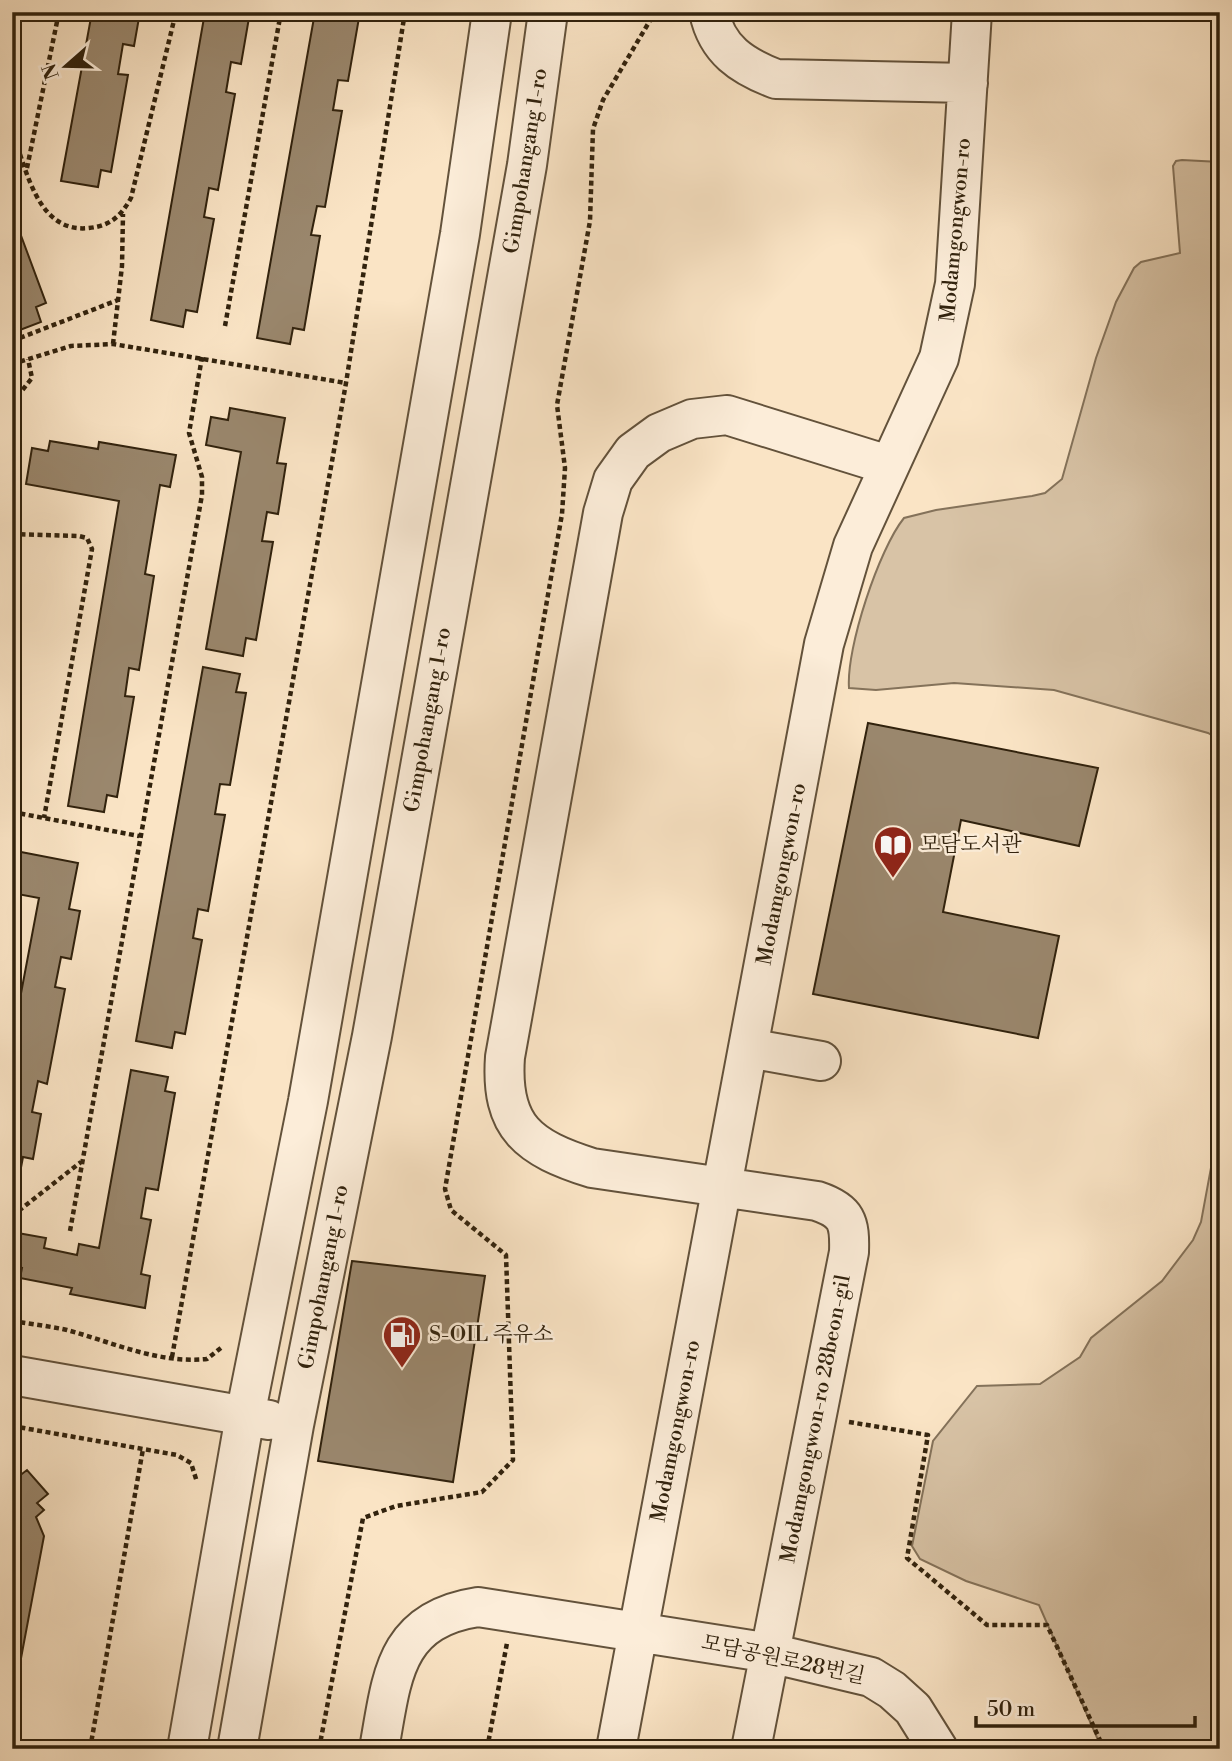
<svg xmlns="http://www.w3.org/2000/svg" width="1232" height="1761" font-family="'Libre Bodoni','Noto Serif KR',serif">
	<rect width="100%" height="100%" fill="#fae4c5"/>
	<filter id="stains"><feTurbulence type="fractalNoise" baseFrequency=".00286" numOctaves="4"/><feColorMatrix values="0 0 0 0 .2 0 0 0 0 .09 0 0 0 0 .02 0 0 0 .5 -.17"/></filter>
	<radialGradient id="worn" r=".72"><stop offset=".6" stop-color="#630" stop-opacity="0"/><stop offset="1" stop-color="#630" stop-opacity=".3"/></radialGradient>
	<path fill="#d8c3a6" stroke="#84725a" stroke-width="2" d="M 1182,160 L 1220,162 L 1220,740 L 1208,733 L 1054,690 L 954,683 L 876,690 L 849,688 C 846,648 879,549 904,518 L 936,510 L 1032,496 L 1045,493 L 1062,479 L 1096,358 L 1116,302 L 1134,268 L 1141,262 L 1180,253 L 1173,166 L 1176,161 Z
		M 1220,1119 L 1220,1749 L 1102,1749 L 1039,1605 L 966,1581 L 920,1559 L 912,1546 L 933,1441 L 977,1386 L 1040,1384 L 1080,1357 L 1091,1338 L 1162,1281 L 1193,1240 L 1201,1222 Z"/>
	<path fill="#9a876d" stroke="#31220d" stroke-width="2" d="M 92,12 L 140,12 L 134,46 L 123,44 L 118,74 L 128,75 L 111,172 L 101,170 L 98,187 L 61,181 Z
		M 205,12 L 250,12 L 241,64 L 231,62 L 226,92 L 235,94 L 218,190 L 209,188 L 204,217 L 214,219 L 197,312 L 186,310 L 183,327 L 151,320 Z
		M 315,12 L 360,12 L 348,81 L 338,80 L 333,110 L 342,111 L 325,207 L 317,206 L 311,235 L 320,236 L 304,330 L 293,328 L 290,344 L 257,338 Z
		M 13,214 L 46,303 L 36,307 L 41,322 L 12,333 Z
		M 230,408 L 285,418 L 277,463 L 286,464 L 278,514 L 267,512 L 262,541 L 273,542 L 256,640 L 246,638 L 243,656 L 206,649 L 241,452 L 206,445 L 211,417 L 228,420 Z
		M 50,441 L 98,449 L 99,442 L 176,455 L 170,487 L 160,485 L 145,574 L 154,576 L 139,670 L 129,668 L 125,696 L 134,697 L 117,797 L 107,795 L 104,812 L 68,806 L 119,501 L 26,484 L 32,448 L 48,451 Z
		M 203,667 L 240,674 L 236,692 L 246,693 L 230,785 L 220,784 L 215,814 L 225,815 L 208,911 L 198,909 L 193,938 L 202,940 L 185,1034 L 175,1032 L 172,1048 L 136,1041 Z
		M 868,723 L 1098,768 L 1079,846 L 961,820 L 943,912 L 1059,936 L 1038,1038 L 813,994 Z
		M 21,852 L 78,863 L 69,909 L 80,911 L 71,959 L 61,957 L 55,987 L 65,989 L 47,1084 L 38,1081 L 32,1112 L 41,1114 L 33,1159 L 23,1157 L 14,1204 L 12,1041 L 39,898 L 12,893 L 12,863 L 18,864 Z
		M 131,1070 L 168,1077 L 165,1091 L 175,1093 L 158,1190 L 146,1188 L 141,1218 L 151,1220 L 141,1274 L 150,1276 L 145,1308 L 70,1294 L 72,1288 L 20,1278 L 22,1268 L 12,1267 L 12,1232 L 46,1238 L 44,1248 L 77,1255 L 79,1244 L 99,1248 Z
		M 352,1261 L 485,1276 L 453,1482 L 318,1461 Z
		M 12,1470 L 18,1477 L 27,1470 L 48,1494 L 37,1503 L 44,1510 L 36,1517 L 44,1536 L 12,1706 Z"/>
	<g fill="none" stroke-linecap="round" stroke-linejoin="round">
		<g stroke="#63523b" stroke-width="42">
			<path id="minor" d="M 709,12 C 717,50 742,66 776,79 L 968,83
				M 748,1048 L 821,1061
				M 12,1375 L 269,1420
				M 187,1749 L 245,1416 L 308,1101 L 460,234 L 492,12
				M 237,1749 L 294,1425 L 372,1036 L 438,666 L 527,165 L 548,12
				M 379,1749 C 392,1678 393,1620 478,1607 L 770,1653 L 871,1677 L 892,1690 L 913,1709 L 938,1749
				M 616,1749 L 824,644 L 853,546 L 939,358 L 955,284 L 972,12
				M 751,1749 L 849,1252 C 850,1222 847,1211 817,1201 L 592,1168 C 529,1148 500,1128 505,1057 L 603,513 L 613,480 L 633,452 L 659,433 L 692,419 L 727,415 L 888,465"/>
		</g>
		<path stroke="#31220d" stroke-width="4.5" stroke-dasharray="5 3.5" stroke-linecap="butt" d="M 12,130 C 26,168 37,234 89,228 C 110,226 121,216 131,198 L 176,12
			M 27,168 L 59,12
			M 225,326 L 281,12
			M 12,341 L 118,300
			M 113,344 L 122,266 L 123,214
			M 12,364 L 71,346 L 113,344 L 346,383
			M 12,403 L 32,378 L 28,359
			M 12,534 L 79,536 L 87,538 L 92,549 L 44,818
			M 12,592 L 12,603
			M 12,812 L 139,836
			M 12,1216 L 81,1162
			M 70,1231 L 202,495 L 202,477 L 189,433 L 202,357
			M 12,1321 C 30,1324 49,1326 67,1330 C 112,1342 158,1364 207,1359 L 222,1347
			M 172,1357 L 346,383 L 405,12
			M 849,1422 L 928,1435 L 907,1558 L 987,1625 L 1047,1625 L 1104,1749
			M 12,1426 L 177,1455 L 191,1463 L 197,1482
			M 90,1749 L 143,1449
			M 319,1749 L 363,1518 L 396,1506 L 482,1492 L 513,1460 L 506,1255 L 451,1210 L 445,1189 L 562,514 L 565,468 L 557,405 L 590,221 L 593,129 L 603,100 L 655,12
			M 487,1749 L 507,1643"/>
		<use href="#minor" stroke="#fcedd9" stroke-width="38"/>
	</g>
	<defs>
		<g id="library-pin" transform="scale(2.0125)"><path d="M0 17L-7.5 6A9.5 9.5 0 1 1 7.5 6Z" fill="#8f2418" stroke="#fcedd9"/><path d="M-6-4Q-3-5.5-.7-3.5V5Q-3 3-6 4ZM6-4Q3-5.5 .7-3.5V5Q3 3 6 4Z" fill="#fff"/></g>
		<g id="fuel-pin" transform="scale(2.0125)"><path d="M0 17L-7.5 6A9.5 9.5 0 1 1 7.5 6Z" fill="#8f2418" stroke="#fcedd9"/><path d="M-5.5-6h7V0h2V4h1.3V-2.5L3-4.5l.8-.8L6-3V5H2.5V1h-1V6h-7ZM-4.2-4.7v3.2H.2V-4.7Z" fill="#fff"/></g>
	</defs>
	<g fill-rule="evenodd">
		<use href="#library-pin" x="893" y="845"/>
		<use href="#fuel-pin" x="402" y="1335"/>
	</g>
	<g text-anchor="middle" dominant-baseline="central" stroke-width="5" stroke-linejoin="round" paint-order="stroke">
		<g font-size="21" fill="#31220d" stroke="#fcedd9">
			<text transform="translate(526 161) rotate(-81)">Gimpohangang 1-ro</text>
			<text transform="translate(956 230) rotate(-85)">Modamgongwon-ro</text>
			<text transform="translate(428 720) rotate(-80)">Gimpohangang 1-ro</text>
			<text transform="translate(782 874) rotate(-79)">Modamgongwon-ro</text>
			<text transform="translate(324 1277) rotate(-79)">Gimpohangang 1-ro</text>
			<text transform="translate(816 1419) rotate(-79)">Modamgongwon-ro 28beon-gil</text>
			<text transform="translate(676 1431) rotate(-79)">Modamgongwon-ro</text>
			<text transform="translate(783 1660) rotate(12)">모담공원로28번길</text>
		</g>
		<g font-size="21" fill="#31220d" stroke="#fcedd9" text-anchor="start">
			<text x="920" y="845">모담도서관</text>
			<text x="429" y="1335">S-OIL 주유소</text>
		</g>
	</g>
	<rect width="1232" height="1761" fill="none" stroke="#fae4c5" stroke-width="42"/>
	<rect x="14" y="14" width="1204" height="1733" fill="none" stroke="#31220d" stroke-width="3.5"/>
	<rect x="21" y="21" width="1190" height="1719" fill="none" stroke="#31220d" stroke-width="2"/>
	<g transform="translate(66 66) rotate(250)" stroke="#fcedd9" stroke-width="5" paint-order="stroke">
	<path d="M0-5L12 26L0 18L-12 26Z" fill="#31220d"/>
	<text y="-10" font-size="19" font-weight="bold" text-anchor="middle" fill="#31220d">N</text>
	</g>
	<path d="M976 1716v10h219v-10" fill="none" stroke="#31220d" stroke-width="3.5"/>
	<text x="987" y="1716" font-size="21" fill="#31220d" stroke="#fcedd9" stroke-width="5" paint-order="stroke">50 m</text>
	<rect width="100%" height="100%" filter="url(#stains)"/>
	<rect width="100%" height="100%" fill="url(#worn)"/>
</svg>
